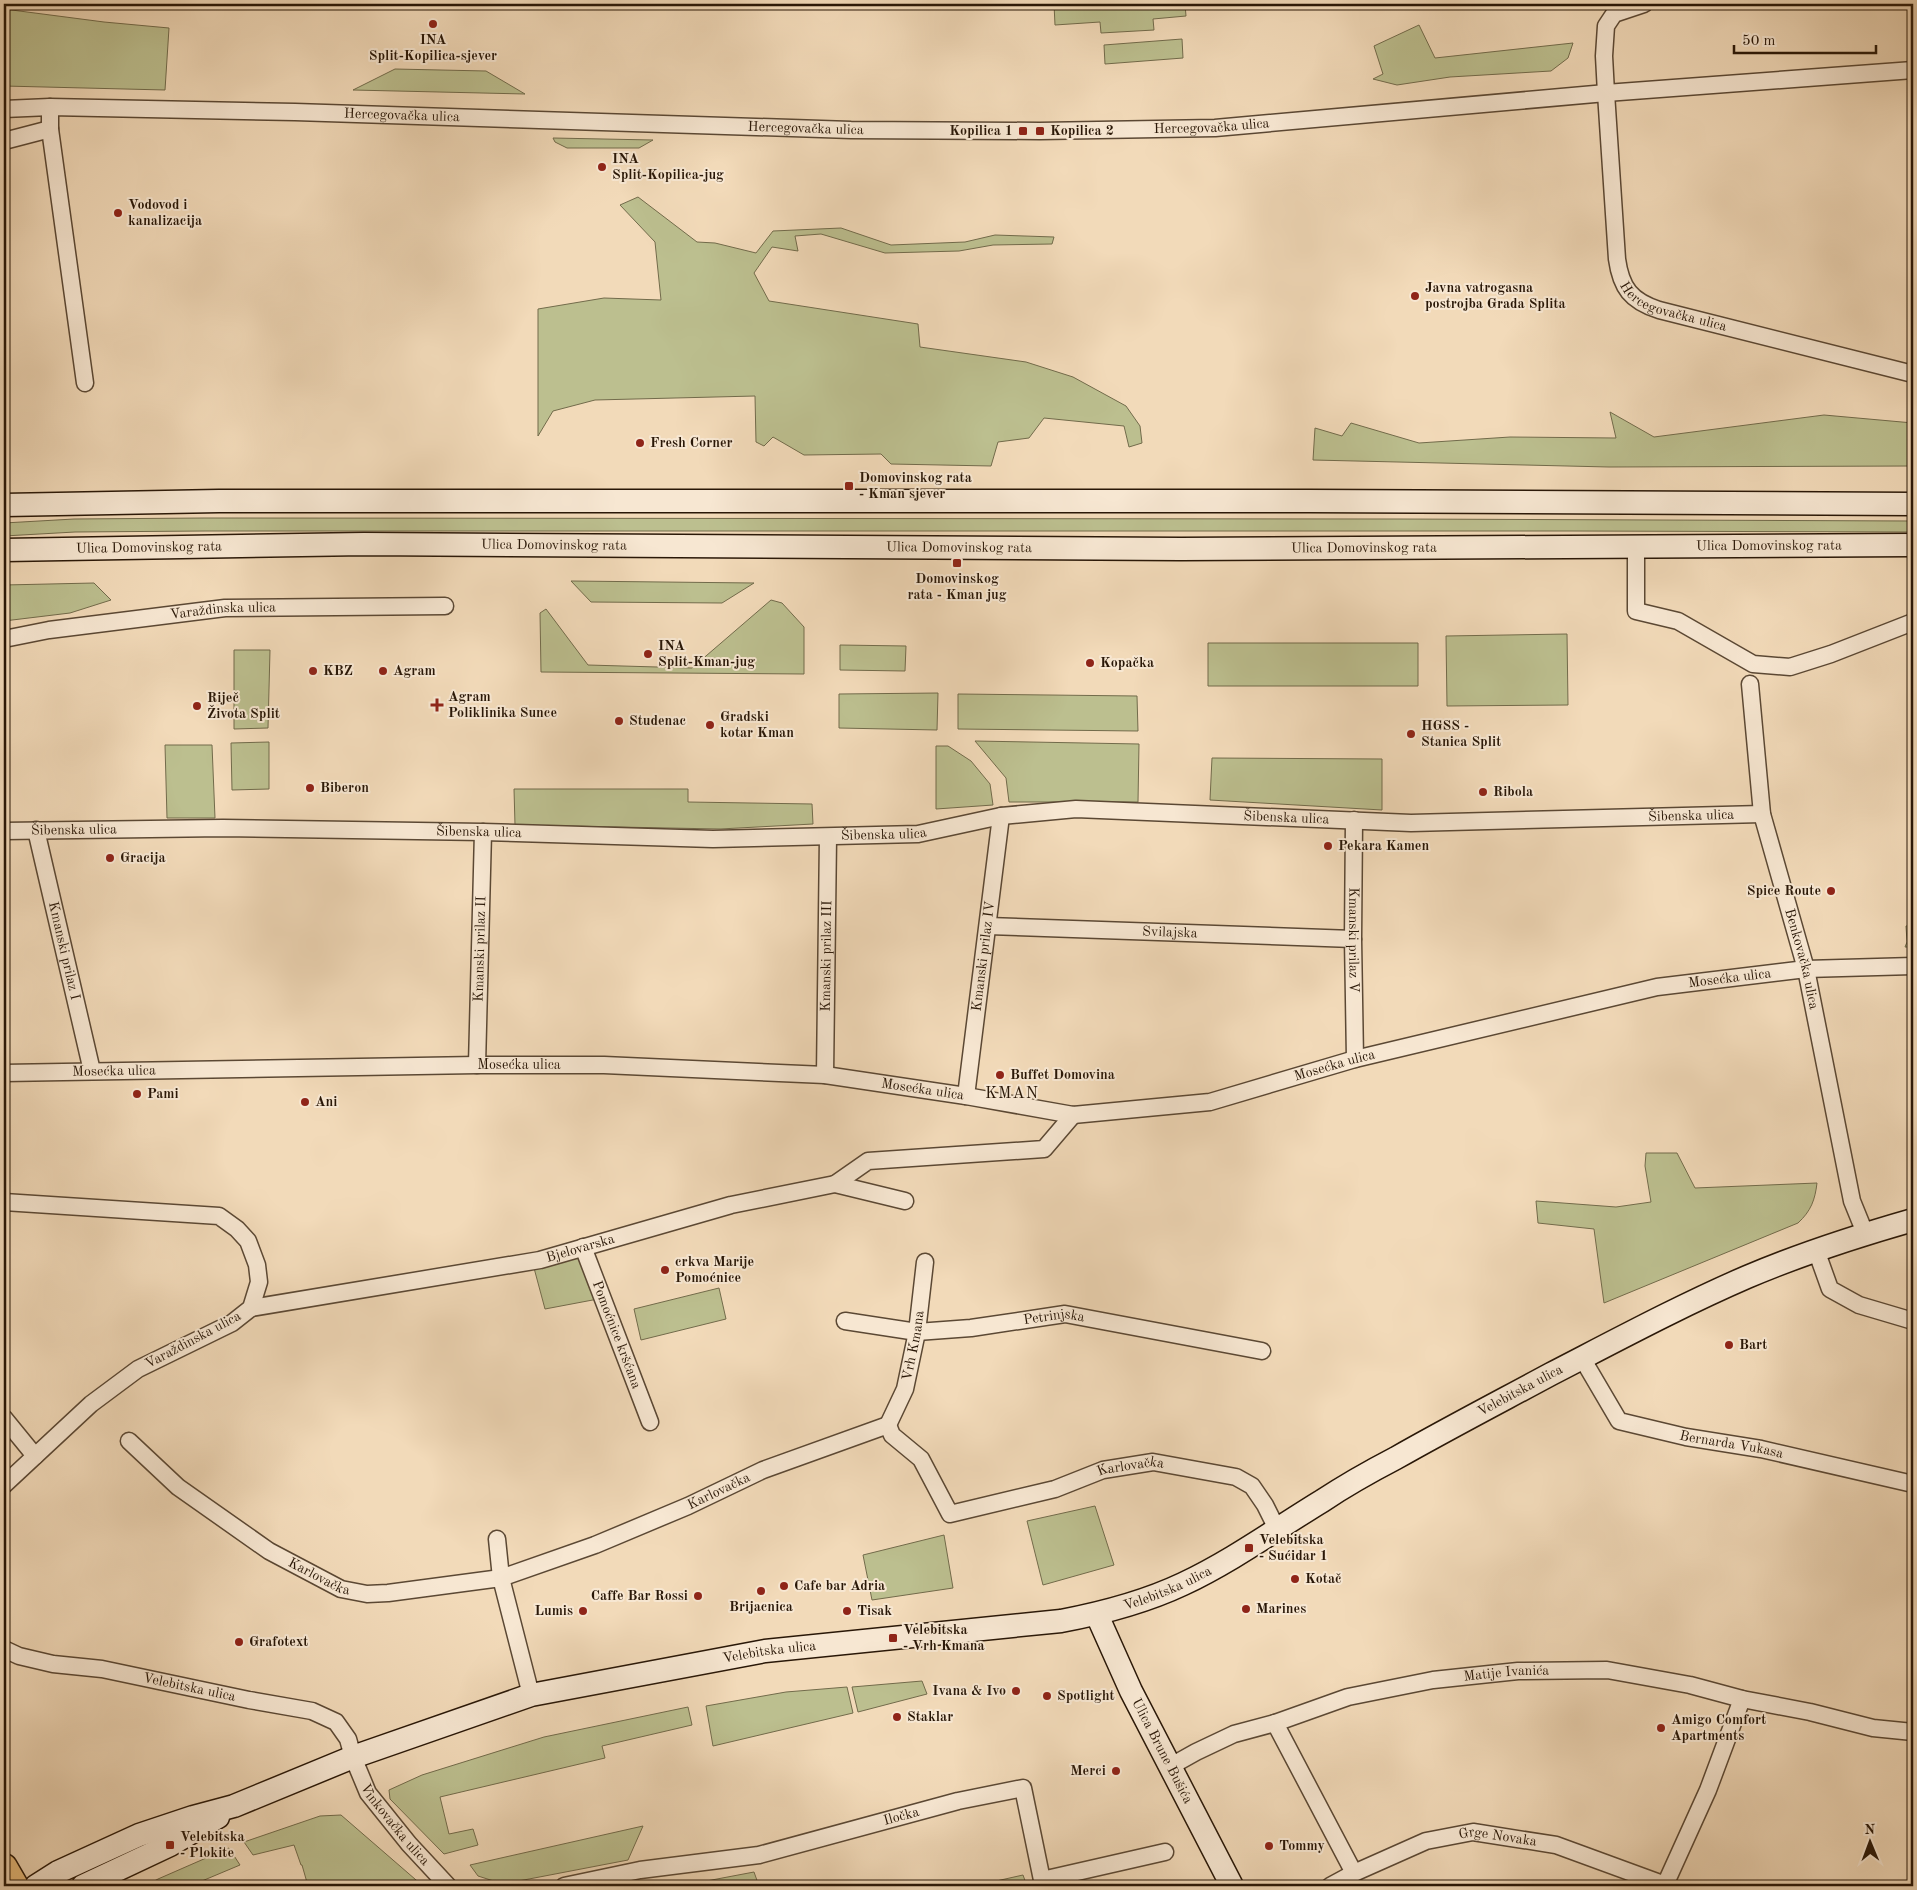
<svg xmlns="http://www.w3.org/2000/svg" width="1917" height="1890" font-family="'Old Standard TT',serif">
	<rect width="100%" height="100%" fill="#f2dab9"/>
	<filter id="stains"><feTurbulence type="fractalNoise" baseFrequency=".004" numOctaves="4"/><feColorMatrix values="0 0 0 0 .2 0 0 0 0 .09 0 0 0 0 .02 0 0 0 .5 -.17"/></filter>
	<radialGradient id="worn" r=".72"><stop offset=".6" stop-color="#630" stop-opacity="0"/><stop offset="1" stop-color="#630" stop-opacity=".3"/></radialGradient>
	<path fill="#bcbf8f" stroke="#726b4b" d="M 1054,4 L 1185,4 L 1186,16 L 1153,19 L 1154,30 L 1101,33 L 1100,22 L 1055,25 Z
		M 4,9 L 104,22 L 169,28 L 165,90 L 4,86 Z
		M 1419,25 L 1435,58 L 1573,43 L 1568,58 L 1551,71 L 1450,77 L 1397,85 L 1373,79 L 1383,74 L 1374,46 Z
		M 1182,39 L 1183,58 L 1105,64 L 1104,45 Z
		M 395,69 L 486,71 L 525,94 L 353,90 Z
		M 553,138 L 653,140 L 639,148 L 567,148 L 555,142 Z
		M 638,197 L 697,242 L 715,243 L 756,253 L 773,231 L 841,228 L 891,245 L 965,242 L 995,235 L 1054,237 L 1052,244 L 993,245 L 959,251 L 885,253 L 821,234 L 795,236 L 798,251 L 772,247 L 754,273 L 769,301 L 918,324 L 920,347 L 1026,362 L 1073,377 L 1126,406 L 1140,426 L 1142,443 L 1129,447 L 1124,426 L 1044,418 L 1029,438 L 998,442 L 991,466 L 891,464 L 881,454 L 804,455 L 773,437 L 764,446 L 756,442 L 755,396 L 595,400 L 553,411 L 538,436 L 538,309 L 604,298 L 661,300 L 655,242 L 620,205 Z
		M 1610,412 L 1654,437 L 1824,415 L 1913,423 L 1913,466 L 1609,467 L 1313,460 L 1315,428 L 1342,436 L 1351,423 L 1419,443 L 1510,437 L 1616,438 Z
		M 204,518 L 1399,519 L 1913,521 L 1913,532 L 1571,531 L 205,531 L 75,532 L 4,536 L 4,523 L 74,519 Z
		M 571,581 L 754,583 L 722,603 L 591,602 Z
		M 94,583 L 111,600 L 70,613 L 4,621 L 4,585 Z
		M 771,600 L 782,603 L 804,627 L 804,674 L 541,672 L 540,613 L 546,609 L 588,665 L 692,668 Z
		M 1567,634 L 1568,705 L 1447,706 L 1446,636 Z
		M 1208,643 L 1418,643 L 1418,686 L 1208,686 Z
		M 840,645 L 906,646 L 905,671 L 840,670 Z
		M 234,650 L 270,650 L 268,728 L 234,729 Z
		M 938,693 L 937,730 L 839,728 L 839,694 Z
		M 958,694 L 1137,696 L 1138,731 L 958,729 Z
		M 975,741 L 1139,744 L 1138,802 L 1009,802 L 1006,778 Z
		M 269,742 L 269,789 L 232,790 L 231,743 Z
		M 165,745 L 212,745 L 215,818 L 167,818 Z
		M 936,746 L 948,746 L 971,761 L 990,784 L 993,805 L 936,809 Z
		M 1212,758 L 1382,759 L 1382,810 L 1210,800 Z
		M 514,789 L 688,789 L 688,802 L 812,804 L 813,824 L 720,829 L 515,825 Z
		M 1913,925 L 1913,947 L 1905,947 L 1907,942 L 1906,926 Z
		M 1646,1153 L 1677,1153 L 1695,1188 L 1817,1183 C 1815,1200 1811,1211 1798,1223 L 1604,1303 L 1594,1229 L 1538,1223 L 1536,1201 L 1616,1207 L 1651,1202 L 1645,1166 Z
		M 580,1254 L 598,1299 L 545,1309 L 534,1268 Z
		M 719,1288 L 726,1319 L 641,1340 L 634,1309 Z
		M 1095,1506 L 1114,1565 L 1043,1585 L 1027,1521 Z
		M 944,1535 L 953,1588 L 872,1600 L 863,1555 Z
		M 922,1681 L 927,1694 L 858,1712 L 852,1687 Z
		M 847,1687 L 853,1713 L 713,1746 L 706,1706 L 786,1692 Z
		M 688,1707 L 692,1725 L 602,1746 L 605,1758 L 440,1797 L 449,1834 L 473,1829 L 478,1845 L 444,1854 L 390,1799 L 389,1790 L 422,1775 L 544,1737 Z
		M 341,1815 L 423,1886 L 308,1886 L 302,1865 L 301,1865 L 294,1845 L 253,1855 L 244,1842 L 320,1816 Z
		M 643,1826 L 628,1860 L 503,1884 L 478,1876 L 470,1865 Z
		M 229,1848 L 240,1865 L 190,1886 L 145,1886 L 158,1879 Z
		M 754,1872 L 759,1886 L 680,1886 Z
		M 1023,1875 L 1027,1886 L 974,1886 Z"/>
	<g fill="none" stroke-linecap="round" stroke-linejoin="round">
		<g stroke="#5b4834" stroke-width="19">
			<g id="street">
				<path id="s1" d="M 1644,4 L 1614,14 L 1606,26 L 1604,56 L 1606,93 L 1617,259 C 1621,288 1631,301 1659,310 L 1913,374"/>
				<path d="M 50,107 L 50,129 L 85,383"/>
				<path id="s2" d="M 4,109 L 50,107 L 295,112 L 851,130 L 1040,131 L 1215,128 L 1606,93 L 1913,70"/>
				<path d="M 4,141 L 50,129"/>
				<path d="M 1636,546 L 1636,611 L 1678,621 L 1753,664 L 1790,667 L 1831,654 L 1913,622"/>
				<path id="s3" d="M 4,639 L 49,630 L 225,608 L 445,606"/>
				<path id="s4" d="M 1750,684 L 1762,814 L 1806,969 L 1852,1201 L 1865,1233"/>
				<path id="s5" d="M 1354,820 L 1353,939 L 1355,1059"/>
				<path id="s6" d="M 36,830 L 92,1071"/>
				<path id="s7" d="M 4,831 L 223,828 L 483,832 L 713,839 L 918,834 L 1001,816 L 1076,809 L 1411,823 L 1762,814"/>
				<path id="s8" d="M 988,926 L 1353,939"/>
				<path id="s9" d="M 477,1065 L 483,832"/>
				<path id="s10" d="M 4,1073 L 477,1065 L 604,1065 L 825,1075 L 966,1096 L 1073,1115 L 1210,1102 L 1355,1059 L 1657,987 L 1806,969 L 1913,966"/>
				<path id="s11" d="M 825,1075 L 828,837"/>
				<path id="s12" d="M 966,1096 L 1001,816"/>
				<path d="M 835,1184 L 868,1161 L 1044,1149 L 1073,1115"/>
				<path d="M 4,1202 L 219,1216 L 237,1229 L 248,1241 L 257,1265 L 259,1282 L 251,1308 L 232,1323 L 138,1369 L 91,1404 L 4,1485"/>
				<path id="s13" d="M 583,1247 L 650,1422"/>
				<path d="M 1816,1250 L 1830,1289 L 1859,1305 L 1913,1321"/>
				<path id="s14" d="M 251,1308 L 540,1260 L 731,1205 L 835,1184 L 905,1201"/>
				<path id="s15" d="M 845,1321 L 917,1332 L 971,1328 L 1065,1314 L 1262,1351"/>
				<path id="s16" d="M 1582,1358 L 1619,1421 L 1686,1437 L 1761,1449 L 1913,1484"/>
				<path d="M 4,1418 L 35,1456"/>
				<path id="s17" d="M 888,1425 L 905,1389 L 917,1332 L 925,1262"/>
				<path id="s18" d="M 129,1441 L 178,1487 L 269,1551 L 341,1589 L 367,1594 L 388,1593 L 501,1578 L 595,1545 L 688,1506 L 763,1470 L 888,1425 L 892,1435 L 921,1459 L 950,1514 L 1055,1489 L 1103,1470 L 1153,1462 L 1236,1477 L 1252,1486 L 1265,1505 L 1277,1529"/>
				<path d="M 497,1539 L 501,1578 L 531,1695"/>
				<path id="s19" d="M 4,1649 L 19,1656 L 53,1664 L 102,1669 L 249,1700 L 312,1711 L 336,1722 L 348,1739 L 353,1757 L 368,1793 L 409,1844 L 448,1886"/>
				<path d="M 1275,1723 L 1354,1873"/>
				<path id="s20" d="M 1171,1766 L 1196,1752 L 1234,1734 L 1275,1723 L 1348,1697 L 1433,1680 L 1518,1671 L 1607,1670 L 1690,1685 L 1742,1699 L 1810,1712 L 1873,1728 L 1913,1732"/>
				<path d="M 1665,1885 L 1708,1790 L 1742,1699"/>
				<path id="s21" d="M 564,1886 L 640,1870 L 759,1855 L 958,1801 L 1023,1788 L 1042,1880 L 1165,1852"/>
				<path id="s22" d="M 1330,1886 L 1354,1873 L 1426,1841 L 1473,1832 L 1556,1845 L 1668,1886"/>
			</g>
		</g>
		<g stroke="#291707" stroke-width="25">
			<g id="secondary">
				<path d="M 4,505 L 219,501 L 1310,501 L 1913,504"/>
				<path id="s23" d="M 4,550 L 364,544 L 1181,549 L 1913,545"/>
				<path id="s24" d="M 1097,1615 L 1131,1691 L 1232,1886"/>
				<path id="s25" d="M 36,1886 L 58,1872 L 139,1835 L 193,1817 L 234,1806 L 353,1757 L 531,1695 L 765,1651 L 1061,1621 C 1103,1613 1145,1602 1183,1584 C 1232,1561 1276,1529 1322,1501 C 1346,1485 1371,1471 1396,1458 C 1447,1429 1499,1402 1551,1374 C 1615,1341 1680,1306 1747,1277 C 1801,1254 1857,1236 1913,1220"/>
				<path d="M 83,1886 L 170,1845 L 218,1817"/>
			</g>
		</g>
		<g stroke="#291707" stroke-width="29">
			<path id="primary" d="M 4,1867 L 15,1886"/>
		</g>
		<use href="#street" stroke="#f7e7d2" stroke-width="16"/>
		<use href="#secondary" stroke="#f7e7d2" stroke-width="22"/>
		<use href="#primary" stroke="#e9bd7c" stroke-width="26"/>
	</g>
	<g fill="#8f2418" stroke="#f7e7d2" stroke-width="2">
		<circle cx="433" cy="24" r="5"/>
		<rect x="1018" y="126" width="10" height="10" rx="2.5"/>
		<rect x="1035" y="126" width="10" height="10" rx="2.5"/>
		<circle cx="602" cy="167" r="5"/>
		<circle cx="118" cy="213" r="5"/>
		<circle cx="1415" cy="296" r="5"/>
		<circle cx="640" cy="443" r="5"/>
		<rect x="844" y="481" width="10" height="10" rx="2.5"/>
		<rect x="952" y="558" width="10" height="10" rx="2.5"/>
		<circle cx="648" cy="654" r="5"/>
		<circle cx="1090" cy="663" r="5"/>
		<circle cx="313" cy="671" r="5"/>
		<circle cx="383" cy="671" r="5"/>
		<path d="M434.5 697.5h5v5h5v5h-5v5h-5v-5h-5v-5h5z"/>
		<circle cx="197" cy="706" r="5"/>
		<circle cx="619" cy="721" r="5"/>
		<circle cx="710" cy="725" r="5"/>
		<circle cx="1411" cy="734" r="5"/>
		<circle cx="310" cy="788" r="5"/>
		<circle cx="1483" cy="792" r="5"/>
		<circle cx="1328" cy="846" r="5"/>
		<circle cx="110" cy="858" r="5"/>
		<circle cx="1831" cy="891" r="5"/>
		<circle cx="1000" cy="1075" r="5"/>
		<circle cx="137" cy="1094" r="5"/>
		<circle cx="305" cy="1102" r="5"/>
		<circle cx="665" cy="1270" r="5"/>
		<circle cx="1729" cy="1345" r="5"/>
		<rect x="1244" y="1543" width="10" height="10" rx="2.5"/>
		<circle cx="1295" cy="1579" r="5"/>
		<circle cx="784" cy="1586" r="5"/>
		<circle cx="761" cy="1591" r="5"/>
		<circle cx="698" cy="1596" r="5"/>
		<circle cx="1246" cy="1609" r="5"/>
		<circle cx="583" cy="1611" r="5"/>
		<circle cx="847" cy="1611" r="5"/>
		<rect x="888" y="1633" width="10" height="10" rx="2.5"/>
		<circle cx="239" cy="1642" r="5"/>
		<circle cx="1016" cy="1691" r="5"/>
		<circle cx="1047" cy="1696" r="5"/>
		<circle cx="897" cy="1717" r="5"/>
		<circle cx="1661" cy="1728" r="5"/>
		<circle cx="1116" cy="1771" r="5"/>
		<rect x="165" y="1840" width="10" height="10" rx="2.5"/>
		<circle cx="1269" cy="1846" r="5"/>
	</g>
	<g text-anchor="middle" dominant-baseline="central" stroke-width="4" stroke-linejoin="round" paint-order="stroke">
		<g font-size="14" font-weight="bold" fill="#291707" stroke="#f7e7d2" text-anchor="start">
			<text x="433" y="40" text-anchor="middle">INA<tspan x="433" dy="16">Split-Kopilica-sjever</tspan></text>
			<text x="1013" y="131" text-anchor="end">Kopilica 1</text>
			<text x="1050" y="131">Kopilica 2</text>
			<text x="612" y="159">INA<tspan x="612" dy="16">Split-Kopilica-jug</tspan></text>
			<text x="128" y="205">Vodovod i<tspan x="128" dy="16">kanalizacija</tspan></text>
			<text x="1425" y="288">Javna vatrogasna<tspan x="1425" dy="16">postrojba Grada Splita</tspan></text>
			<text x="650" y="443">Fresh Corner</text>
			<text x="859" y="478">Domovinskog rata<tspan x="859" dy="16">- Kman sjever</tspan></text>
			<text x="957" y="579" text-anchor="middle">Domovinskog<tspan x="957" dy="16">rata - Kman jug</tspan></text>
			<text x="658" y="646">INA<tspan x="658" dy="16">Split-Kman-jug</tspan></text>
			<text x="1100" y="663">Kopačka</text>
			<text x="323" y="671">KBZ</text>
			<text x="393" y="671">Agram</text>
			<text x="448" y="697">Agram<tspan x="448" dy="16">Poliklinika Sunce</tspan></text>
			<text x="207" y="698">Riječ<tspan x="207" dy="16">Života Split</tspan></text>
			<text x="720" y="717">Gradski<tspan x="720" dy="16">kotar Kman</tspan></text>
			<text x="629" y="721">Studenac</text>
			<text x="1421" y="726">HGSS -<tspan x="1421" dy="16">Stanica Split</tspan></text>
			<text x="320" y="788">Biberon</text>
			<text x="1493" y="792">Ribola</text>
			<text x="1338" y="846">Pekara Kamen</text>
			<text x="120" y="858">Gracija</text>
			<text x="1821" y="891" text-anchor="end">Spice Route</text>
			<text x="1010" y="1075">Buffet Domovina</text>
			<text x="147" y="1094">Pami</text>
			<text x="315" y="1102">Ani</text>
			<text x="675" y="1262">crkva Marije<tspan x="675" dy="16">Pomoćnice</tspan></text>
			<text x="1739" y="1345">Bart</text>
			<text x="1259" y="1540">Velebitska<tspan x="1259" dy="16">- Sućidar 1</tspan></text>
			<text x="1305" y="1579">Kotač</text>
			<text x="794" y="1586">Cafe bar Adria</text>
			<text x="688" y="1596" text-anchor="end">Caffe Bar Rossi</text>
			<text x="761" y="1607" text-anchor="middle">Brijacnica</text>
			<text x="1256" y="1609">Marines</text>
			<text x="573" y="1611" text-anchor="end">Lumis</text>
			<text x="857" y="1611">Tisak</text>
			<text x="903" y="1630">Velebitska<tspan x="903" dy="16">- Vrh Kmana</tspan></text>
			<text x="249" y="1642">Grafotext</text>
			<text x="1006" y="1691" text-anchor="end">Ivana &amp; Ivo</text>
			<text x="1057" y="1696">Spotlight</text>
			<text x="907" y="1717">Staklar</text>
			<text x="1671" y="1720">Amigo Comfort<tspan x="1671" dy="16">Apartments</tspan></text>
			<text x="1106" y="1771" text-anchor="end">Merci</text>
			<text x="180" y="1837">Velebitska<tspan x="180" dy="16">- Plokite</tspan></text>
			<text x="1279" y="1846">Tommy</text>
		</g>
		<g font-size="14" fill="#291707" stroke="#f7e7d2">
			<text stroke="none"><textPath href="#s2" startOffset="398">Hercegovačka ulica</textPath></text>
			<text stroke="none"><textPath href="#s2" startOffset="1208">Hercegovačka ulica</textPath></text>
			<text stroke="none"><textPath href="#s2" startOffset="802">Hercegovačka ulica</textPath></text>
			<text stroke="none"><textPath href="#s1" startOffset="362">Hercegovačka ulica</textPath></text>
			<text stroke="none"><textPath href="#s23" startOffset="550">Ulica Domovinskog rata</textPath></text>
			<text stroke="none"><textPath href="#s23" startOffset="1765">Ulica Domovinskog rata</textPath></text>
			<text stroke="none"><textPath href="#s23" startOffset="145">Ulica Domovinskog rata</textPath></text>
			<text stroke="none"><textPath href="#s23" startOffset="955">Ulica Domovinskog rata</textPath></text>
			<text stroke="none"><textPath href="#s23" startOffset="1360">Ulica Domovinskog rata</textPath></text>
			<text stroke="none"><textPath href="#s3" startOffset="221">Varaždinska ulica</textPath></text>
			<text stroke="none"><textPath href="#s7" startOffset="1690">Šibenska ulica</textPath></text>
			<text stroke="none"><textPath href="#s7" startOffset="1285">Šibenska ulica</textPath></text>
			<text stroke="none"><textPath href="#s7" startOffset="70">Šibenska ulica</textPath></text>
			<text stroke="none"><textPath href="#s7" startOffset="475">Šibenska ulica</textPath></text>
			<text stroke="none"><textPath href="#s7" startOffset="880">Šibenska ulica</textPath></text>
			<text stroke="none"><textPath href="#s8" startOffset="182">Svilajska</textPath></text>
			<text stroke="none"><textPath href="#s5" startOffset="120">Kmanski prilaz V</textPath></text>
			<text stroke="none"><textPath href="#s9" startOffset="116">Kmanski prilaz II</textPath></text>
			<text stroke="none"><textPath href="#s6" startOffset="124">Kmanski prilaz I</textPath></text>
			<text stroke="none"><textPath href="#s11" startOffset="119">Kmanski prilaz III</textPath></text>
			<text stroke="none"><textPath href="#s12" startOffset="141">Kmanski prilaz IV</textPath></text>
			<text stroke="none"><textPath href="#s4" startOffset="281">Benkovačka ulica</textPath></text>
			<text stroke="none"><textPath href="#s10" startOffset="1745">Mosećka ulica</textPath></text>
			<text stroke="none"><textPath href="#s10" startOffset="515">Mosećka ulica</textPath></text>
			<text stroke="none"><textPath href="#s10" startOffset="1340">Mosećka ulica</textPath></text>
			<text stroke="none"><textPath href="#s10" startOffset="110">Mosećka ulica</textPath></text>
			<text stroke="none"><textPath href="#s10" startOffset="920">Mosećka ulica</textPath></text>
			<text stroke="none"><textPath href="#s14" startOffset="335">Bjelovarska</textPath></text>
			<text stroke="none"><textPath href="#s15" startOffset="211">Petrinjska</textPath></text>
			<text stroke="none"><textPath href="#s13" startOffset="94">Pomoćnice kršćana</textPath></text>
			<text transform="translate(193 1340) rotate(-28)">Varaždinska ulica</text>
			<text stroke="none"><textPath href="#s17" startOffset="84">Vrh Kmana</textPath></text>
			<text stroke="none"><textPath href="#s25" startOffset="1584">Velebitska ulica</textPath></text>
			<text stroke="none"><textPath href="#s16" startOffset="188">Bernarda Vukasa</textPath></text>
			<text stroke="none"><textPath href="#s18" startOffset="1136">Karlovačka</textPath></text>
			<text stroke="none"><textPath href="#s18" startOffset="656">Karlovačka</textPath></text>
			<text stroke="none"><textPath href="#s18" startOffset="235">Karlovačka</textPath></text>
			<text stroke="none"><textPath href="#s25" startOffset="1179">Velebitska ulica</textPath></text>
			<text stroke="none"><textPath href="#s25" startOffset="774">Velebitska ulica</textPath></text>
			<text stroke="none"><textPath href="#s20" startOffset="351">Matije Ivanića</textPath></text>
			<text stroke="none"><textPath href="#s19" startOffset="190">Velebitska ulica</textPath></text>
			<text stroke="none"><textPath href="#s24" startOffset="151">Ulica Brune Bušića</textPath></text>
			<text stroke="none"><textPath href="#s21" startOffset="345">Iločka</textPath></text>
			<text stroke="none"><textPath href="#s19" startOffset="461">Vinkovačka ulica</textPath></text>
			<text stroke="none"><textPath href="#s22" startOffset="179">Grge Novaka</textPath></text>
		</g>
		<g font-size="16" letter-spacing="1" fill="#291707" stroke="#f7e7d2">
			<text x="1012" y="1094">KMAN</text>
		</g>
	</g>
	<rect width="1917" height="1890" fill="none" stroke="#f2dab9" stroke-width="20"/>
	<rect x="5" y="5" width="1907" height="1880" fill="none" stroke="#291707" stroke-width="2.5"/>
	<rect x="10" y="10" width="1897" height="1870" fill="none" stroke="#291707"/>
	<g transform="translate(1870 1842) rotate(359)" stroke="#f7e7d2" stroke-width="4" paint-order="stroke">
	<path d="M0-4L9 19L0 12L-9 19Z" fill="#291707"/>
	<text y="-8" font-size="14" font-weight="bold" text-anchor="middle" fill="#291707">N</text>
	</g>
	<path d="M1734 45v8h142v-8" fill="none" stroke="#291707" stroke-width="2.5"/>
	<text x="1742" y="45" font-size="15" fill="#291707" stroke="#f7e7d2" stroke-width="4" paint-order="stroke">50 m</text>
	<rect width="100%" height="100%" filter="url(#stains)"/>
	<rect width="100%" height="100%" fill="url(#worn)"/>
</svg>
